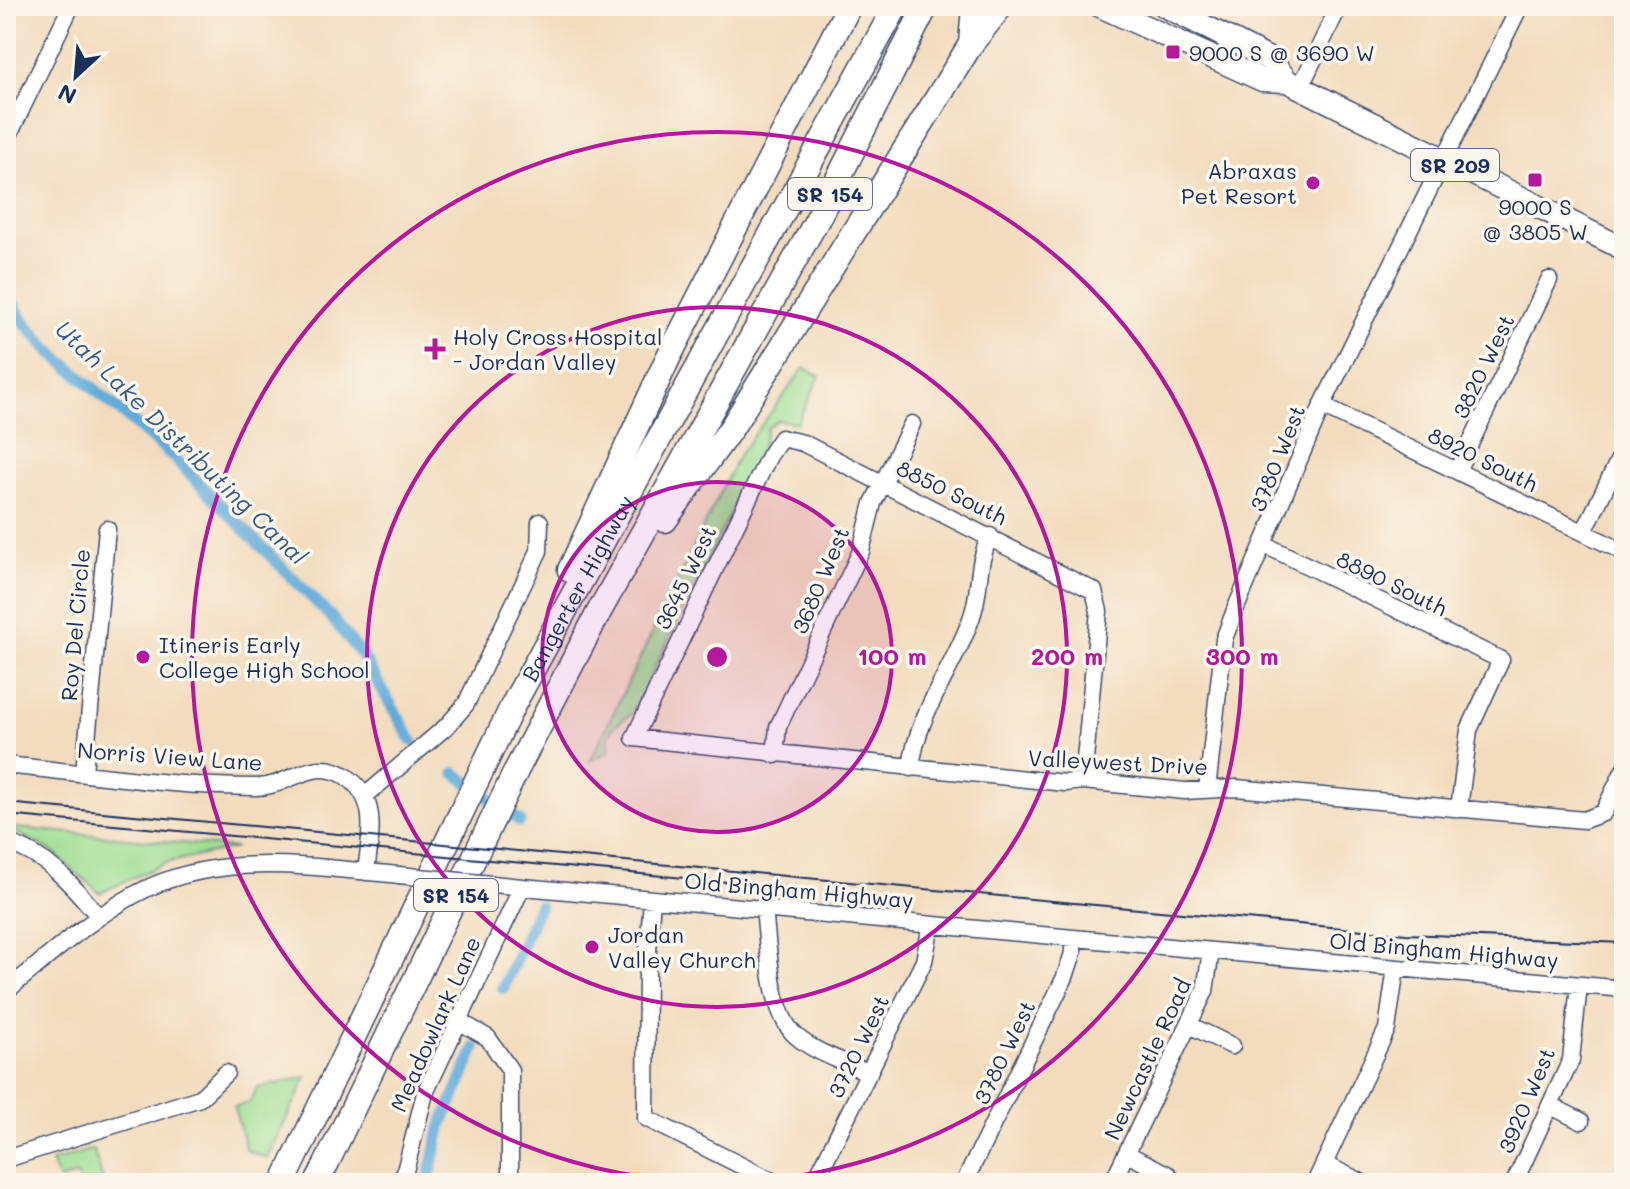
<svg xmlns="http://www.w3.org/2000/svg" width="1630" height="1189" font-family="Mali,sans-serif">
	<rect width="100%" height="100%" fill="#fbf7ec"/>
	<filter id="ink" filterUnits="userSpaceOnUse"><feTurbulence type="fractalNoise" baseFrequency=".0125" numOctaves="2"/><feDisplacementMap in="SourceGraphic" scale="16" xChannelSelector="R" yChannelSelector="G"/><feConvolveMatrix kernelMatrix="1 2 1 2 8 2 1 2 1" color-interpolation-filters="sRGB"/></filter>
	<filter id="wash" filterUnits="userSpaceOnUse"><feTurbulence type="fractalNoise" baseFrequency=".006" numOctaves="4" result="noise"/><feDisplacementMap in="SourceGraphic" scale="32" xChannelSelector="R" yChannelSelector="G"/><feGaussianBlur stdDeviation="1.8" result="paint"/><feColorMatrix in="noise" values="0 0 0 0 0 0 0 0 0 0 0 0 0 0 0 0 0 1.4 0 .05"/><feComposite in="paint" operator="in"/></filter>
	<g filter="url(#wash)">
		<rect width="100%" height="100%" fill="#f3dcbe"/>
		<path fill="#9fde93" stroke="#5d8678" stroke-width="2" d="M 804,368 L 820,376 L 797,423 L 778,420 L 767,428 L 761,451 L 632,714 C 615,724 606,729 609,751 L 590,761 L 738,456 Z
			M 6,827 L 236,848 L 165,863 L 100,893 L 52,851 Z
			M 307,1077 L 267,1158 L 246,1150 L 234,1107 L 250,1102 L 257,1088 Z
			M 93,1149 L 104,1183 L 80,1183 L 77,1175 L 59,1180 L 51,1162 Z"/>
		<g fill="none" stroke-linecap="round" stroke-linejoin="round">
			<path stroke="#62acda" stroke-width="12" d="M 6,290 L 22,319 L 49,350 L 170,454 L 332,618 L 363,657 L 412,741
				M 455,773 L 520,821
				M 503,988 L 539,906
				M 428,1183 L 441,1127 L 475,1048"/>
		</g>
	</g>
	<g filter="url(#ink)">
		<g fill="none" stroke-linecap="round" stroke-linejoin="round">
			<g stroke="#3b496c" stroke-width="19">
				<path id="minor" d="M 1300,88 L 1339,6
					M 6,141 L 71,6
					M 1322,406 L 1624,552
					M 1457,471 L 1549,280
					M 1584,532 L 1624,449
					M 1265,545 L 1501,660 L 1469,730 L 1459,809
					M 775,755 L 778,727 L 861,551 L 873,503 L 912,424
					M 6,765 C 88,773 172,787 255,787 C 288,788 313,754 347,777 C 380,800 370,837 366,872
					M 911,768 C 917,713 953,670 971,619 C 982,590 975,567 990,536
					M 84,772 L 107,529
					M 1083,781 L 1099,611 L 1094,591 L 803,443 L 781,438 L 769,456 L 634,738 L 1065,783 L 1083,781 L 1185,791 L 1236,788 L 1584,820 L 1603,813 L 1624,770
					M 1207,790 L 1224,639 L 1235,610 L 1322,406 L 1520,6
					M 365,796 L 448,725 L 466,704 L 539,551 L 540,522
					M 6,842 C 47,855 72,884 99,917
					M 481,883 L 1624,989
					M 652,899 L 647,964 L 646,1118 L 776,1183
					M 764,909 C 768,943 770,1014 796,1036 C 815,1053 846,1062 869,1073
					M 6,991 C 47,958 87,921 134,895 C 215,850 311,867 399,875
					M 457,1020 L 488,1038 L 510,1070 L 510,1183
					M 1189,1025 L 1232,1046
					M 1551,1106 L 1581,1121
					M 1127,1154 L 1169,1175
					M 6,1159 L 200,1098 L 226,1073
					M 1324,1164 L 1359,1181
					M 402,1183 L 425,1093 L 522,887
					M 814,1183 L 924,961 L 931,925
					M 964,1183 L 1065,977 L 1073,953 L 1073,938
					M 1112,1183 L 1205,991 L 1211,951
					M 1315,1183 L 1387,1029 L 1396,968
					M 1514,1183 L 1571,1060 L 1579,985"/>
			</g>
			<g stroke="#3b496c" stroke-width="25">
				<path id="major" d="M 1100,6 L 1262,80 L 1287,81 L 1624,249
					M 1165,6 L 1271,60 L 1287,81"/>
			</g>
			<g stroke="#3b496c" stroke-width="27">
				<g id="highway">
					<path d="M 971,44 L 974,6"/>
					<path d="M 665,520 L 732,427 L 971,44 L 1001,6"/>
					<path d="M 570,570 L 668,358 L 849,6"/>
					<path id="s1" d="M 283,1183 L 513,705 L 896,6"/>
					<path d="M 317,1183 L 517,769 L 600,610 L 817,220 L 926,6"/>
				</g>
			</g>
			<use href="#minor" stroke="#fff" stroke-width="16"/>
			<use href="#major" stroke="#fff" stroke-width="22"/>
			<use href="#highway" stroke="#fff" stroke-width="24"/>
			<path stroke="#1b2f5e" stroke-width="2" d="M 6,803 L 1406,934 L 1624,943
				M 6,815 L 803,889"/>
			<g stroke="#3b496c" stroke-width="19" stroke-linecap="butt">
				<path id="minor-bridge" d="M 399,875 L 481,883"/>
			</g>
			<use href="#minor-bridge" stroke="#fff" stroke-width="16"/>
		</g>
	</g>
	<circle cx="717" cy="657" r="175" fill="#b5179e" fill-opacity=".12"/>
	<g fill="none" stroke="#b5179e" stroke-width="4">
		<circle cx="717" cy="657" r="175"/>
		<circle cx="717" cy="657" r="350"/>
		<circle cx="717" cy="657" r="525"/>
	</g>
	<g fill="#b5179e" stroke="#fbf7ec" stroke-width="3">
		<rect x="1165" y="44" width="16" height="16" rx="4"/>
		<rect x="1527" y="172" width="16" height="16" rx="4"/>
		<circle cx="1313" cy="183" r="8"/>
		<path d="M431 337h8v8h8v8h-8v8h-8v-8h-8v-8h8z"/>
		<circle cx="143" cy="657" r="8"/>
		<circle cx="592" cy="947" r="8"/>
	</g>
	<g text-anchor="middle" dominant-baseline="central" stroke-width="7" stroke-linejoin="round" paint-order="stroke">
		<g fill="#fbf7ec" stroke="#5e6b89" stroke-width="2">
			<rect x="1411" y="149" width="88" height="32" rx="6"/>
			<rect x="788" y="178" width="84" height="32" rx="6"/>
			<rect x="414" y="879" width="84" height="32" rx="6"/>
		</g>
		<g font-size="20" font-weight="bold" fill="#1b2f5e">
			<text x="1455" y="165">SR 209</text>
			<text x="830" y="194">SR 154</text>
			<text x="456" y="895">SR 154</text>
		</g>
		<g font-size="22" fill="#1b2f5e" stroke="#fbf7ec" text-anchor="start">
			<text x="1189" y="52">9000 S @ 3690 W</text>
			<text x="1297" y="170" text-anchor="end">Abraxas<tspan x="1297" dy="25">Pet Resort</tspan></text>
			<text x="1535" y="206" text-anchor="middle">9000 S<tspan x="1535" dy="25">@ 3805 W</tspan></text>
			<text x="453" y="336">Holy Cross Hospital<tspan x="453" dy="25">- Jordan Valley</tspan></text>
			<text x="159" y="644">Itineris Early<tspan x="159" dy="25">College High School</tspan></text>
			<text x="608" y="934">Jordan<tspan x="608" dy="25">Valley Church</tspan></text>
		</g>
		<g font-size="22" fill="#1b2f5e" stroke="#fbf7ec">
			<text transform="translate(1483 366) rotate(-64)">3820 West</text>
			<text transform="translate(1277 458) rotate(-68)">3780 West</text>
			<text transform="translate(1483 459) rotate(26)">8920 South</text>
			<text transform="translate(952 492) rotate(26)">8850 South</text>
			<text transform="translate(685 577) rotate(-64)">3645 West</text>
			<text transform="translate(820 580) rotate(-67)">3680 West</text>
			<text transform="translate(1392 583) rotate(26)">8890 South</text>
			<text stroke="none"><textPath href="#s1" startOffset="664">Bangerter Highway</textPath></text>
			<text transform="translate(75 625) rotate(-85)">Roy Del Circle</text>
			<text transform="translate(170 756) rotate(4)">Norris View Lane</text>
			<text transform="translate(1118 762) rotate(3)">Valleywest Drive</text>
			<text transform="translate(799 890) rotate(5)">Old Bingham Highway</text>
			<text transform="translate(1444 950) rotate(5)">Old Bingham Highway</text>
			<text transform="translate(435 1024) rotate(-66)">Meadowlark Lane</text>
			<text transform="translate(858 1046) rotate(-64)">3720 West</text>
			<text transform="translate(1004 1052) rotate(-64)">3780 West</text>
			<text transform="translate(1147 1059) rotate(-65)">Newcastle Road</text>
			<text transform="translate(1526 1100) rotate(-67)">3920 West</text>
		</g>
		<g font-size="24" font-style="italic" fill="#345b89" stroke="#fbf7ec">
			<text transform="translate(182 442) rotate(44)">Utah Lake Distributing Canal</text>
		</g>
	</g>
	<circle cx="717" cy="657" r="12" fill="#b5179e" stroke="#fbf7ec" stroke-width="4"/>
	<g font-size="24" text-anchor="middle" font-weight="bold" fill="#b5179e" stroke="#fbf7ec" stroke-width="7" stroke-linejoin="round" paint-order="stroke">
		<text x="892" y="665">100 m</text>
		<text x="1067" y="665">200 m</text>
		<text x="1242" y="665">300 m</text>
	</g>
	<rect width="1630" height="1189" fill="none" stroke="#fbf7ec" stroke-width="32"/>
	<g transform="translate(76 76) rotate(206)" stroke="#fbf7ec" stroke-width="6" paint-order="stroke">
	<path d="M0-6L14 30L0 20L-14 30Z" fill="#1b2f5e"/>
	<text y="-12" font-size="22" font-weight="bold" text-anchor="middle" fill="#1b2f5e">N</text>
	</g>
</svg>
